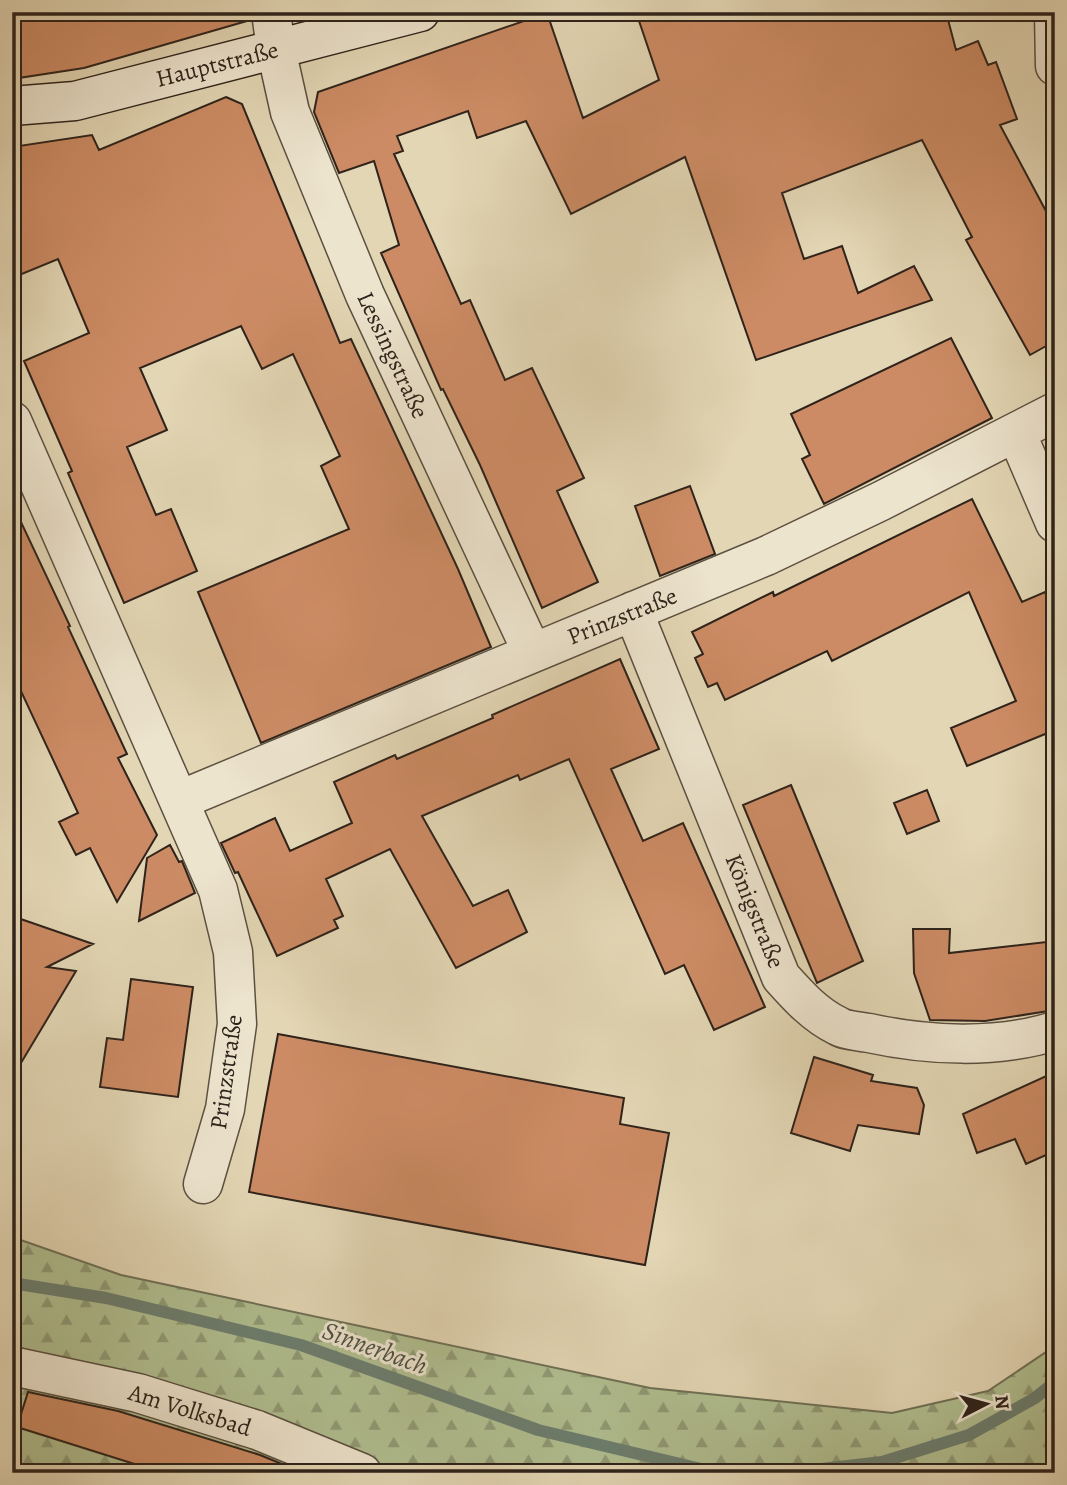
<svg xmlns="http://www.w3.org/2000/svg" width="1067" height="1485" font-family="Alegreya,serif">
	<defs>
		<pattern id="forest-firs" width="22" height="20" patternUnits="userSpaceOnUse" patternTransform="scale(1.75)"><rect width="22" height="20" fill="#b0be90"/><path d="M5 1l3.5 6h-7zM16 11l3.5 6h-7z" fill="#909a75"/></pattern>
	</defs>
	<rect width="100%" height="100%" fill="#e3d6b4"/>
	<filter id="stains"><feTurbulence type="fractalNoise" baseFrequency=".00286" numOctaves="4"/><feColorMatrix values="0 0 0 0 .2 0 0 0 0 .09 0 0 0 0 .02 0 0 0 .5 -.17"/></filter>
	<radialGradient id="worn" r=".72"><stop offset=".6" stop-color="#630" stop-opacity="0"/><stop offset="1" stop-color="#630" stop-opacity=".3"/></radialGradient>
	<path fill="url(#forest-firs)" stroke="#6f7056" stroke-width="2" d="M 12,1237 L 121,1275 L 650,1388 L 892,1413 L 988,1391 L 1055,1346 L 1055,1473 L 12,1473 Z"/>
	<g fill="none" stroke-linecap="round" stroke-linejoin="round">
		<path stroke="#6c7e6f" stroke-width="12" d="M 12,1283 L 106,1298 L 301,1345 L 538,1430 L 718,1473
			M 787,1473 L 882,1462 L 969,1435 L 1035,1398 L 1055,1382"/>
	</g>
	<path fill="#cc8b64" stroke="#2e231b" stroke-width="2" d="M 12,12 L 246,12 L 247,21 L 84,68 L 12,79 Z
		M 636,12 L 946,12 L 956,50 L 978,41 L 988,65 L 996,62 L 1017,119 L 1000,125 L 1055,228 L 1055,341 L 1030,355 L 966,240 L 972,237 L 922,140 L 782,193 L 804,259 L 842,246 L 858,293 L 914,266 L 932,300 L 756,360 L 685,157 L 571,214 L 526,121 L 477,138 L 468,111 L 397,136 L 403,151 L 394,154 L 461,304 L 470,300 L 505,380 L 532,368 L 584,478 L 557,491 L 598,582 L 542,608 L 480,465 L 443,389 L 441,390 L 381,253 L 399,245 L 374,161 L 339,173 L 314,112 L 318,92 L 547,13 L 583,118 L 659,80 Z
		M 226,97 L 242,104 L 340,343 L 351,339 L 458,569 L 491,647 L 261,743 L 198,592 L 349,529 L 321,466 L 340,456 L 293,354 L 262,369 L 241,326 L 140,368 L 167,430 L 127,447 L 156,515 L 171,509 L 197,571 L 124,603 L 68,473 L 72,471 L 24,361 L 89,333 L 58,259 L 12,278 L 12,147 L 92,135 L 99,150 Z
		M 951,338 L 992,418 L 824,504 L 802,459 L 810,455 L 791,414 Z
		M 690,486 L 715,554 L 660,576 L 635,506 Z
		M 972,499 L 1022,602 L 1045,592 L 1055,615 L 1055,730 L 967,766 L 951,728 L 1016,701 L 969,592 L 832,661 L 827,651 L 725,700 L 717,683 L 708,687 L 695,658 L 703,654 L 692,632 L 773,592 L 774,596 Z
		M 12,503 L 70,626 L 68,627 L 127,754 L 118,758 L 157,835 L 117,902 L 90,848 L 76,855 L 59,822 L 78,813 L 12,672 Z
		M 620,659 L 659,749 L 611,769 L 643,841 L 683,823 L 765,1007 L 714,1030 L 684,965 L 665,974 L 569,759 L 520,780 L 518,775 L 422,816 L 473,906 L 508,890 L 527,932 L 456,968 L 390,849 L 326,879 L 343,916 L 334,920 L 338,928 L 277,956 L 238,872 L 235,873 L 221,843 L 275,818 L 290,851 L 352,823 L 334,782 L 395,755 L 397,759 L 493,718 L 492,715 Z
		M 791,785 L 863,961 L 817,983 L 743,805 Z
		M 927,790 L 939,821 L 907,834 L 894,803 Z
		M 170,845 L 179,862 L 182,861 L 195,893 L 139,921 L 147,858 Z
		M 12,916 L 93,944 L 47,967 L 76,971 L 12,1078 Z
		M 913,929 L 950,929 L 949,953 L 1055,941 L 1055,1010 L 985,1021 L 930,1020 L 914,973 Z
		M 131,979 L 193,987 L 178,1097 L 100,1087 L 107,1038 L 123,1040 Z
		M 278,1034 L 624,1098 L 620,1124 L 669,1133 L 645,1265 L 249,1192 Z
		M 814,1057 L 873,1075 L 871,1081 L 917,1088 L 924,1105 L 919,1134 L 858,1125 L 850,1151 L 791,1133 Z
		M 1055,1072 L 1055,1151 L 1026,1164 L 1015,1139 L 977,1153 L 963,1114 Z
		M 28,1392 L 118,1411 L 260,1455 L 292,1468 L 291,1473 L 163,1473 L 17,1427 Z"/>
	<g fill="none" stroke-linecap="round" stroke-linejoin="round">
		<g stroke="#5b5041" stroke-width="41">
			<path id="street" d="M 271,12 L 276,49 L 290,112 L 365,295 L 532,652
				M 1054,12 L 1055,66
				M 12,421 L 218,890 L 233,952 L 237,1024 L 225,1109 L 203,1184
				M 1016,432 L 1055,523
				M 633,611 L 781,977 C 798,996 815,1015 838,1026 C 846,1031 859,1031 869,1033 C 929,1046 996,1049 1055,1031
				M 180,800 L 766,556 L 881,501 L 1055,412
				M 12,1366 L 138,1393 L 257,1430 L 362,1473"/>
		</g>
		<g stroke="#2e231b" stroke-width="41">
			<path id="secondary" d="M 12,106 L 75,101 L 420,12"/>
		</g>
		<use href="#street" stroke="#ede4ce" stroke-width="38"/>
		<use href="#secondary" stroke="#ede4ce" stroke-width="38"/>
	</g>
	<g text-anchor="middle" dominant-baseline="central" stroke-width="6" stroke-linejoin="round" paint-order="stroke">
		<g font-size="24" fill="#2e231b" stroke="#ede4ce">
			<text transform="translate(217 64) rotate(-14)">Hauptstraße</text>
			<text transform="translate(393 355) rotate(65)">Lessingstraße</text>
			<text transform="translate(622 616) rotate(-22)">Prinzstraße</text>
			<text transform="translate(755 911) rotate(68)">Königstraße</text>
			<text transform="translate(226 1072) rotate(-82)">Prinzstraße</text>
			<text transform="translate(190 1410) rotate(17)">Am Volksbad</text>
		</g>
		<g font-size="26" font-style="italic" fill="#4d5045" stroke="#ede4ce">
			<text transform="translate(375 1348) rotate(20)">Sinnerbach</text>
		</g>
	</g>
	<rect width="1067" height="1485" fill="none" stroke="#e3d6b4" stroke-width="42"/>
	<rect x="14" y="14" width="1039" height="1457" fill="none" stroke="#2e231b" stroke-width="3.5"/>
	<rect x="21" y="21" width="1025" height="1443" fill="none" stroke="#2e231b" stroke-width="2"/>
	<g transform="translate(986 1404) rotate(84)" stroke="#ede4ce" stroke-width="5" paint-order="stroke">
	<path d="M0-5L12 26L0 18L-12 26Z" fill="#2e231b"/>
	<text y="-10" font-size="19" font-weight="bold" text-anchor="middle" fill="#2e231b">N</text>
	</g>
	<rect width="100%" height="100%" filter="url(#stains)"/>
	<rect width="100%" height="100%" fill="url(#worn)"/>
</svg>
